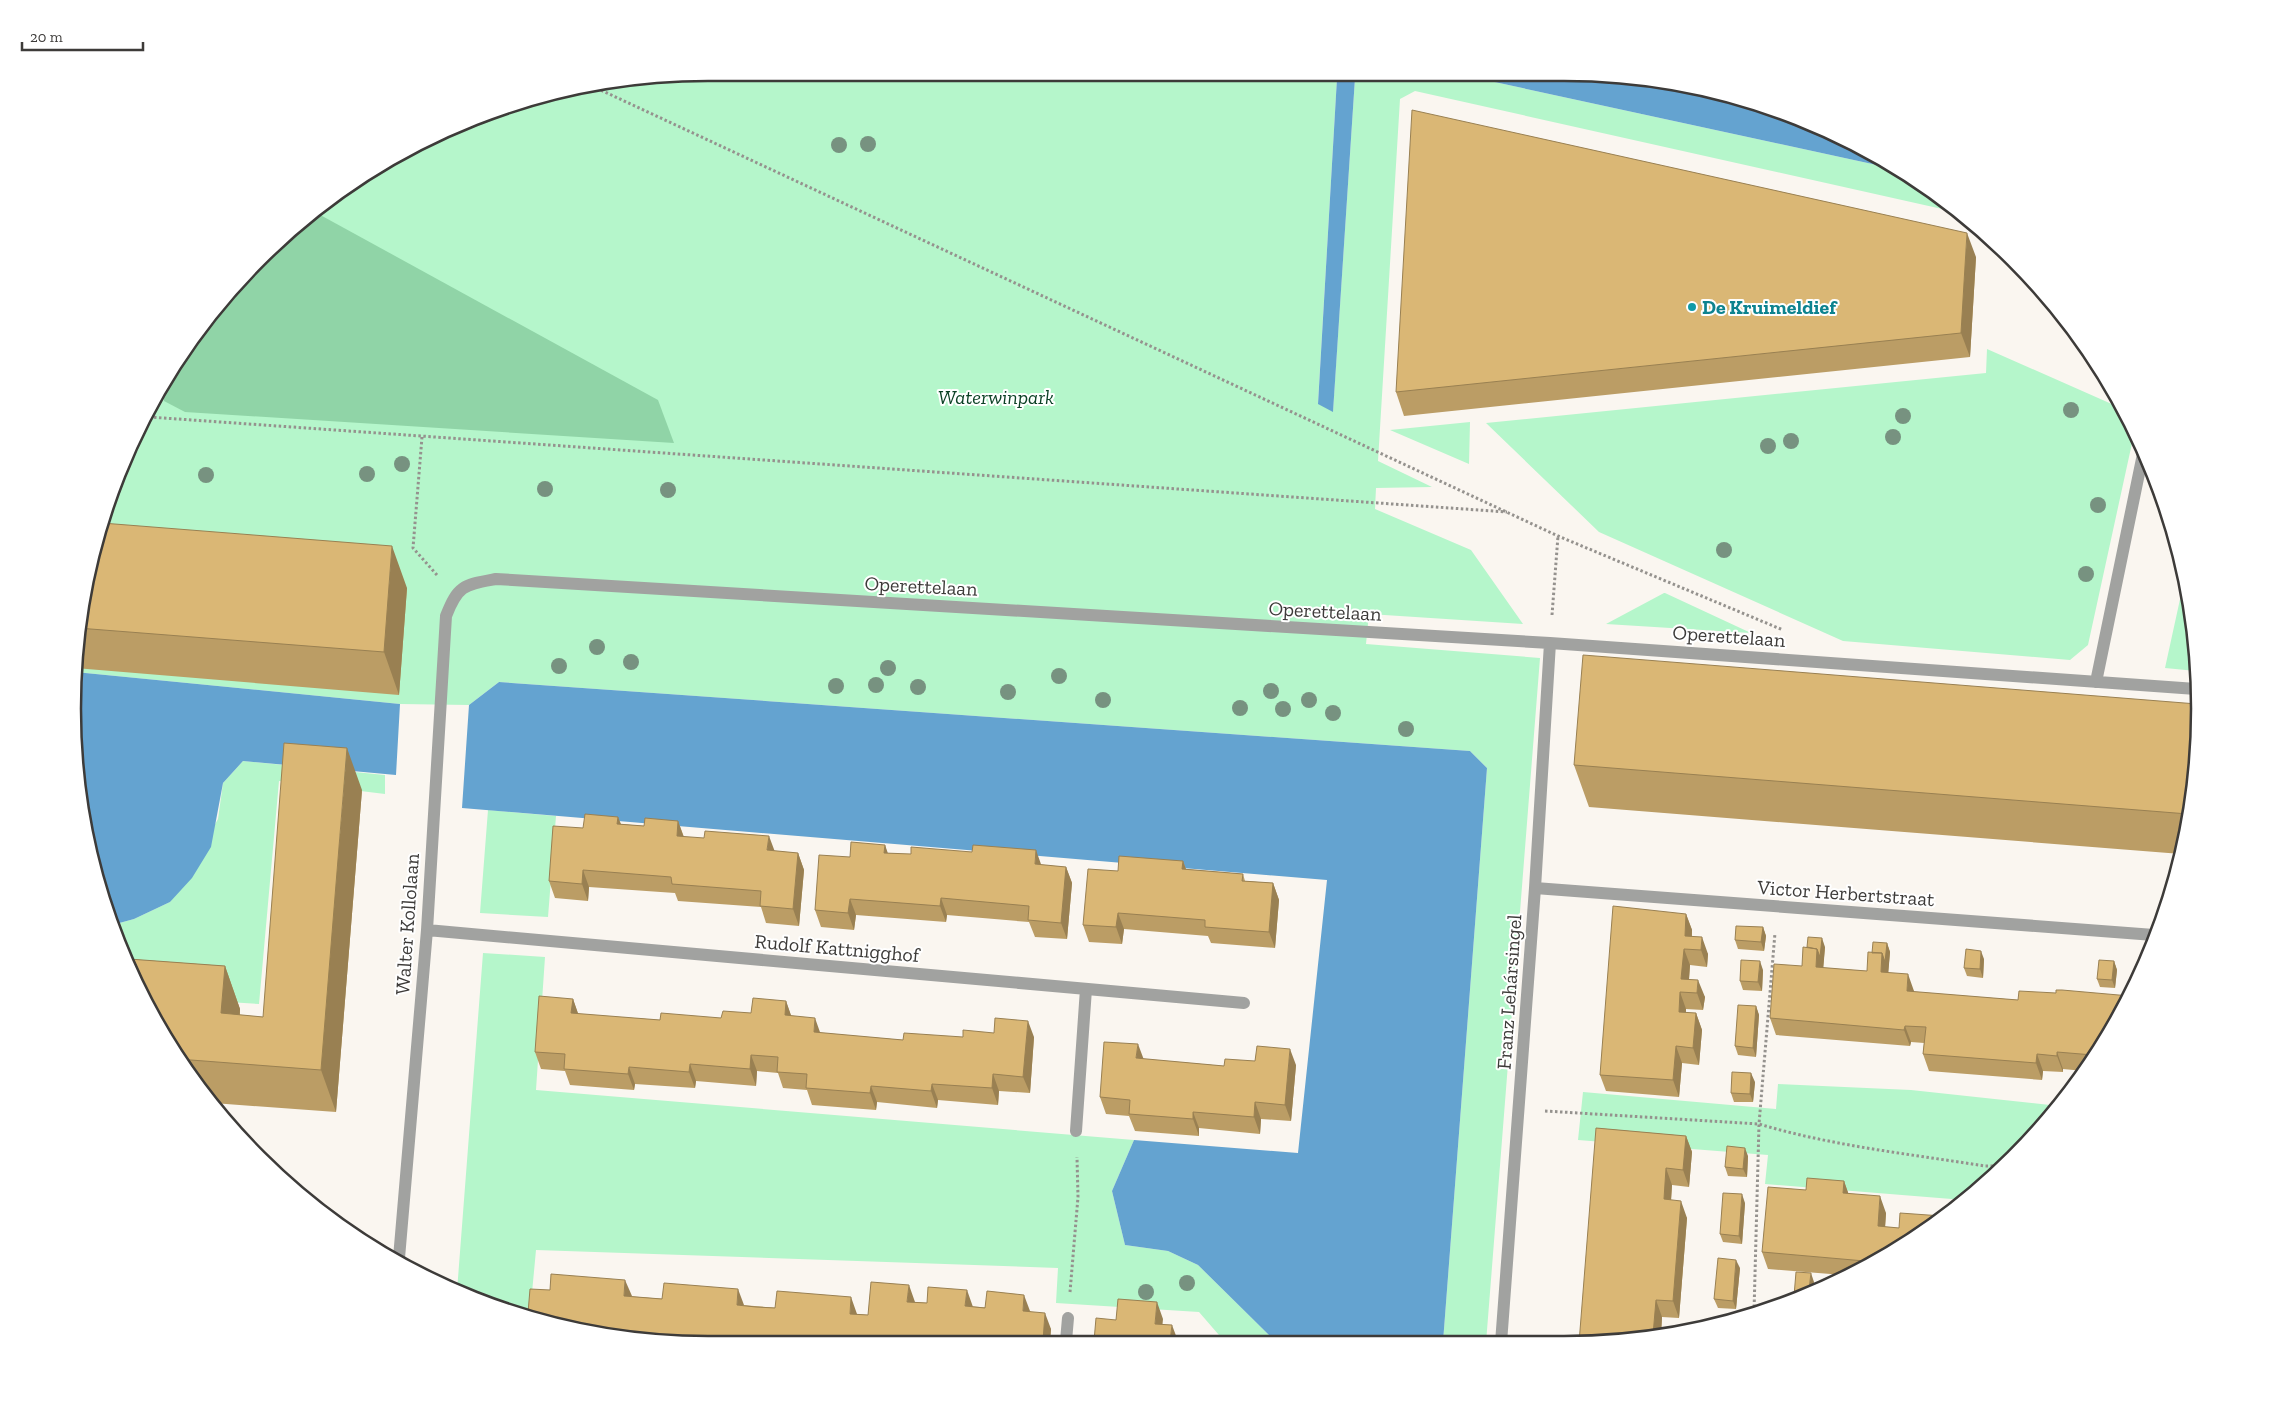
<svg xmlns="http://www.w3.org/2000/svg" width="2272" height="1417" font-family="'Zilla Slab',serif">
	<rect width="100%" height="100%" fill="#faf6f0"/>
	<path fill="#b5f6cb" d="M 625,78 L 1337,78 L 1318,403 L 1333,411 L 1355,78 L 1476,78 L 1886,167 L 1950,204 L 1960,213 L 1415,91 L 1400,99 L 1378,461 L 1432,487 L 1376,488 L 1375,509 L 1471,550 L 1523,624 L 1369,614 L 1366,644 L 1540,658 L 1486,1343 L 1443,1342 L 1487,768 L 1470,751 L 499,682 L 469,705 L 400,704 L 75,672 L 78,625 L 106,504 L 180,355 L 259,259 L 322,204 L 427,138 L 504,106 Z
		M 1987,349 L 2123,409 L 2134,434 L 2088,645 L 2070,660 L 1843,641 L 1599,532 L 1486,423 L 1986,373 Z
		M 1470,422 L 1469,464 L 1390,430 Z
		M 2184,581 L 2194,625 L 2196,671 L 2165,668 Z
		M 1664,593 L 1665,593 L 1751,633 L 1606,624 Z
		M 243,761 L 385,775 L 385,794 L 279,781 L 259,1004 L 148,997 L 112,925 L 134,919 L 170,902 L 218,819 L 223,783 Z
		M 488,810 L 556,816 L 548,917 L 480,913 Z
		M 483,953 L 545,957 L 536,1090 L 1134,1140 L 1112,1191 L 1125,1245 L 1168,1251 L 1198,1265 L 1276,1342 L 1225,1342 L 1199,1312 L 1056,1303 L 1058,1268 L 536,1250 L 530,1314 L 465,1296 L 457,1291 Z
		M 1778,1084 L 1911,1090 L 2059,1106 L 1983,1186 L 1964,1200 L 1765,1184 L 1768,1155 L 1578,1140 L 1583,1092 L 1776,1109 Z"/>
	<path fill="#90d4a7" d="M 313,211 L 658,400 L 674,443 L 185,412 L 164,401 L 164,388 L 180,355 L 259,259 Z"/>
	<path fill="#64a3d0" d="M 1337,78 L 1355,78 L 1333,412 L 1318,404 Z
		M 1476,78 L 1646,78 L 1807,121 L 1886,167 Z
		M 75,672 L 400,704 L 396,775 L 243,761 L 223,783 L 211,847 L 192,878 L 170,902 L 134,919 L 112,925 L 106,913 L 78,792 L 73,708 Z
		M 499,682 L 1470,751 L 1487,768 L 1443,1342 L 1276,1342 L 1198,1265 L 1168,1251 L 1125,1245 L 1112,1191 L 1134,1140 L 1298,1153 L 1327,880 L 462,808 L 469,705 Z"/>
	<g fill="none" stroke-linecap="round" stroke-linejoin="round">
		<path stroke="#95928e" stroke-width="3" stroke-dasharray="2.5 2.5" stroke-linecap="butt" d="M 592,86 L 1558,536 L 1783,630
			M 149,417 L 1507,512
			M 422,437 L 413,548 L 437,575
			M 1552,615 L 1558,536
			M 1545,1111 L 1759,1124 C 1832,1146 1910,1154 1985,1166 L 2002,1166
			M 1070,1292 L 1078,1197 L 1077,1157
			M 1754,1312 L 1759,1124 L 1775,933"/>
		<path stroke="#a1a2a0" stroke-width="12" d="M 2096,682 L 2143,454
			M 1535,888 L 2154,935
			M 427,930 L 1244,1003
			M 1076,1131 L 1086,989
			M 399,1258 L 427,930 L 446,616 C 458,585 464,585 496,579 L 1550,643 L 2196,689
			M 1066,1341 L 1068,1318
			M 1501,1343 L 1535,888 L 1550,643"/>
	</g>
	<g fill="#779280">
		<circle cx="868" cy="144" r="8"/>
		<circle cx="839" cy="145" r="8"/>
		<circle cx="2071" cy="410" r="8"/>
		<circle cx="1903" cy="416" r="8"/>
		<circle cx="1893" cy="437" r="8"/>
		<circle cx="1791" cy="441" r="8"/>
		<circle cx="1768" cy="446" r="8"/>
		<circle cx="402" cy="464" r="8"/>
		<circle cx="367" cy="474" r="8"/>
		<circle cx="206" cy="475" r="8"/>
		<circle cx="545" cy="489" r="8"/>
		<circle cx="668" cy="490" r="8"/>
		<circle cx="2098" cy="505" r="8"/>
		<circle cx="1724" cy="550" r="8"/>
		<circle cx="2086" cy="574" r="8"/>
		<circle cx="597" cy="647" r="8"/>
		<circle cx="631" cy="662" r="8"/>
		<circle cx="559" cy="666" r="8"/>
		<circle cx="888" cy="668" r="8"/>
		<circle cx="1059" cy="676" r="8"/>
		<circle cx="876" cy="685" r="8"/>
		<circle cx="836" cy="686" r="8"/>
		<circle cx="918" cy="687" r="8"/>
		<circle cx="1271" cy="691" r="8"/>
		<circle cx="1008" cy="692" r="8"/>
		<circle cx="1103" cy="700" r="8"/>
		<circle cx="1309" cy="700" r="8"/>
		<circle cx="1240" cy="708" r="8"/>
		<circle cx="1283" cy="709" r="8"/>
		<circle cx="1333" cy="713" r="8"/>
		<circle cx="1406" cy="729" r="8"/>
		<circle cx="1187" cy="1283" r="8"/>
		<circle cx="1146" cy="1292" r="8"/>
	</g>
	<path fill="#bb9d65" d="M 1976,257 L 1970,357 L 1404,416 L 1396,392 Z
		M 105,510 L 110,524 L 407,588 L 399,695 L 75,668 L 78,625 Z
		M 2198,750 L 2181,854 L 1589,807 L 1574,765 Z
		M 362,790 L 336,1112 L 213,1103 L 180,1062 L 129,959 L 225,966 L 240,1009 L 240,1015 L 263,1017 Z
		M 618,817 L 621,824 L 644,826 L 678,821 L 684,837 L 774,851 L 798,853 L 804,870 L 799,926 L 766,923 L 761,907 L 678,901 L 675,893 L 589,887 L 588,901 L 555,898 L 549,881 L 583,828 Z
		M 885,845 L 887,853 L 1066,867 L 1072,883 L 1067,939 L 1035,937 L 1029,922 L 947,915 L 946,922 L 856,915 L 854,930 L 821,927 L 815,910 L 850,857 Z
		M 1183,861 L 1186,869 L 1243,874 L 1245,881 L 1273,883 L 1279,900 L 1275,948 L 1211,943 L 1208,936 L 1124,929 L 1122,944 L 1089,942 L 1083,925 L 1118,871 Z
		M 1686,914 L 1692,930 L 1692,936 L 1708,954 L 1707,967 L 1690,965 L 1689,980 L 1705,997 L 1703,1010 L 1686,1009 L 1686,1013 L 1696,1013 L 1702,1030 L 1699,1065 L 1682,1063 L 1679,1097 L 1606,1091 L 1600,1075 Z
		M 1763,927 L 1766,936 L 1764,951 L 1738,949 L 1735,940 Z
		M 1887,943 L 1890,952 L 1888,973 L 1914,991 L 1914,992 L 2018,1000 L 2056,993 L 2130,996 L 2084,1071 L 2063,1069 L 2063,1072 L 2043,1071 L 2042,1080 L 1929,1071 L 1923,1054 L 1924,1043 L 1911,1042 L 1910,1046 L 1776,1035 L 1770,1018 L 1802,966 L 1807,947 L 1825,947 L 1823,968 L 1867,971 L 1872,953 Z
		M 1984,959 L 1983,978 L 1967,976 L 1964,968 Z
		M 2114,961 L 2117,970 L 2115,988 L 2100,987 L 2097,979 Z
		M 1763,970 L 1762,991 L 1743,990 L 1740,981 Z
		M 573,999 L 578,1014 L 660,1020 L 721,1018 L 751,1013 L 786,1001 L 791,1016 L 820,1033 L 903,1040 L 963,1037 L 1034,1037 L 1030,1093 L 999,1091 L 998,1105 L 938,1100 L 937,1108 L 877,1102 L 876,1110 L 812,1105 L 807,1090 L 783,1088 L 778,1073 L 757,1071 L 756,1086 L 696,1081 L 695,1088 L 635,1084 L 634,1090 L 570,1085 L 565,1071 L 541,1069 L 535,1052 Z
		M 1756,1006 L 1759,1015 L 1756,1057 L 1738,1055 L 1735,1046 Z
		M 1143,1059 L 1224,1066 L 1296,1065 L 1291,1121 L 1261,1119 L 1260,1134 L 1199,1128 L 1199,1136 L 1135,1131 L 1129,1116 L 1106,1114 L 1100,1097 Z
		M 1755,1082 L 1753,1102 L 1734,1102 L 1731,1093 Z
		M 1596,1128 L 1686,1136 L 1692,1152 L 1689,1187 L 1672,1185 L 1671,1200 L 1687,1218 L 1679,1318 L 1662,1317 L 1661,1334 L 1605,1343 Z
		M 1748,1156 L 1747,1177 L 1728,1176 L 1725,1167 Z
		M 1844,1181 L 1848,1193 L 1886,1213 L 1885,1227 L 1899,1228 L 1942,1216 L 1881,1259 L 1843,1275 L 1768,1269 L 1762,1252 L 1806,1190 Z
		M 1745,1203 L 1742,1244 L 1723,1242 L 1720,1234 Z
		M 1740,1268 L 1736,1309 L 1718,1308 L 1714,1299 Z
		M 550,1290 L 868,1315 L 915,1302 L 1030,1311 L 1051,1329 L 1050,1341 L 626,1339 L 528,1313 Z"/>
	<path fill="#998052" d="M 1967,233 L 1976,257 L 1970,357 L 1961,333 Z
		M 105,510 L 116,541 L 101,528 Z
		M 392,546 L 407,588 L 399,695 L 384,652 Z
		M 347,748 L 362,790 L 336,1112 L 321,1070 Z
		M 618,817 L 624,833 L 617,824 Z
		M 678,821 L 684,838 L 677,836 Z
		M 769,836 L 775,852 L 767,850 Z
		M 885,845 L 891,862 L 884,853 Z
		M 1036,850 L 1042,867 L 1035,864 Z
		M 798,853 L 804,870 L 799,926 L 793,909 Z
		M 1183,861 L 1189,878 L 1182,869 Z
		M 1066,867 L 1072,883 L 1067,939 L 1061,923 Z
		M 583,870 L 589,887 L 588,901 L 582,884 Z
		M 1273,883 L 1279,900 L 1275,948 L 1269,932 Z
		M 941,898 L 947,915 L 946,922 L 940,906 Z
		M 850,899 L 856,915 L 854,930 L 848,913 Z
		M 1118,913 L 1124,929 L 1122,944 L 1116,927 Z
		M 1686,914 L 1692,930 L 1691,949 L 1685,936 Z
		M 1763,927 L 1766,936 L 1764,951 L 1761,942 Z
		M 1702,937 L 1708,954 L 1707,967 L 1701,950 Z
		M 1822,938 L 1825,947 L 1822,984 L 1816,967 L 1817,949 Z
		M 1887,943 L 1890,952 L 1887,989 L 1881,972 L 1882,953 Z
		M 1684,949 L 1690,965 L 1688,992 L 1681,979 Z
		M 1981,951 L 1984,959 L 1983,978 L 1980,969 Z
		M 1760,961 L 1763,970 L 1762,991 L 1758,982 Z
		M 2114,961 L 2117,970 L 2115,988 L 2112,980 Z
		M 225,966 L 240,1009 L 237,1055 L 221,1013 Z
		M 1908,974 L 1914,991 L 1913,1008 L 1907,991 Z
		M 1698,980 L 1705,997 L 1703,1010 L 1697,993 Z
		M 1680,992 L 1686,1009 L 1685,1029 L 1679,1012 Z
		M 573,999 L 579,1016 L 571,1013 Z
		M 786,1001 L 792,1018 L 785,1015 Z
		M 1756,1006 L 1759,1015 L 1756,1057 L 1753,1048 Z
		M 1696,1013 L 1702,1030 L 1699,1065 L 1693,1048 Z
		M 815,1018 L 821,1035 L 814,1032 Z
		M 1028,1021 L 1034,1037 L 1030,1093 L 1023,1077 Z
		M 1905,1026 L 1911,1042 L 1910,1046 L 1904,1030 Z
		M 1138,1044 L 1144,1060 L 1136,1058 Z
		M 1676,1046 L 1682,1063 L 1679,1097 L 1673,1080 Z
		M 1290,1049 L 1296,1065 L 1291,1121 L 1285,1105 Z
		M 2057,1052 L 2063,1069 L 2063,1072 L 2057,1056 Z
		M 2037,1054 L 2043,1071 L 2042,1080 L 2036,1063 Z
		M 751,1055 L 757,1071 L 756,1086 L 750,1069 Z
		M 690,1064 L 696,1081 L 695,1088 L 689,1072 Z
		M 629,1067 L 635,1084 L 634,1090 L 628,1074 Z
		M 1751,1073 L 1755,1082 L 1753,1102 L 1750,1094 Z
		M 993,1074 L 999,1091 L 998,1105 L 992,1088 Z
		M 932,1084 L 938,1100 L 937,1108 L 931,1091 Z
		M 871,1086 L 877,1102 L 876,1110 L 870,1093 Z
		M 1255,1102 L 1261,1119 L 1260,1134 L 1254,1117 Z
		M 1193,1112 L 1199,1128 L 1199,1136 L 1193,1119 Z
		M 1686,1136 L 1692,1152 L 1689,1187 L 1683,1170 Z
		M 1745,1148 L 1748,1156 L 1747,1177 L 1743,1169 Z
		M 1666,1168 L 1672,1185 L 1670,1216 L 1664,1199 Z
		M 1844,1181 L 1850,1198 L 1843,1193 Z
		M 1742,1194 L 1745,1203 L 1742,1244 L 1739,1236 Z
		M 1880,1196 L 1886,1213 L 1884,1243 L 1878,1226 Z
		M 1681,1201 L 1687,1218 L 1679,1318 L 1673,1301 Z
		M 1736,1260 L 1740,1268 L 1736,1309 L 1733,1301 Z
		M 1811,1273 L 1814,1282 L 1813,1288 L 1809,1289 Z
		M 625,1280 L 632,1296 L 624,1296 Z
		M 909,1285 L 915,1302 L 913,1319 L 907,1302 Z
		M 738,1289 L 744,1305 L 737,1305 Z
		M 967,1290 L 973,1307 L 965,1306 Z
		M 1024,1295 L 1030,1311 L 1023,1311 Z
		M 851,1297 L 857,1314 L 856,1331 L 850,1314 Z
		M 1656,1300 L 1662,1317 L 1661,1334 L 1653,1335 Z
		M 1157,1302 L 1163,1319 L 1161,1340 L 1155,1324 Z
		M 1045,1313 L 1051,1329 L 1050,1341 L 1043,1341 Z
		M 1172,1325 L 1178,1341 L 1170,1341 Z"/>
	<path fill="#dab775" stroke="#998052" d="M 1412,110 L 1967,233 L 1961,333 L 1396,392 Z
		M 102,523 L 392,546 L 384,652 L 78,628 Z
		M 1583,655 L 2197,704 L 2198,750 L 2188,814 L 1574,765 Z
		M 284,743 L 347,748 L 321,1070 L 178,1059 L 129,959 L 225,966 L 221,1013 L 263,1017 Z
		M 585,814 L 618,817 L 617,824 L 644,826 L 645,818 L 678,821 L 677,836 L 704,838 L 705,831 L 769,836 L 767,850 L 798,853 L 793,909 L 760,906 L 761,891 L 672,884 L 671,877 L 583,870 L 582,884 L 549,881 L 553,826 L 583,828 Z
		M 851,842 L 885,845 L 884,853 L 911,854 L 911,847 L 972,852 L 973,845 L 1036,850 L 1035,864 L 1066,867 L 1061,923 L 1028,920 L 1029,906 L 941,898 L 940,906 L 850,899 L 848,913 L 815,910 L 819,855 L 850,857 Z
		M 1119,856 L 1183,861 L 1182,869 L 1243,874 L 1242,881 L 1273,883 L 1269,932 L 1205,927 L 1205,920 L 1118,913 L 1116,927 L 1083,925 L 1088,869 L 1118,871 Z
		M 1613,906 L 1686,914 L 1685,936 L 1702,937 L 1701,950 L 1684,949 L 1681,979 L 1698,980 L 1697,993 L 1680,992 L 1679,1012 L 1696,1013 L 1693,1048 L 1676,1046 L 1673,1080 L 1600,1075 Z
		M 1736,926 L 1763,927 L 1761,942 L 1735,940 Z
		M 1808,937 L 1822,938 L 1820,957 L 1817,949 L 1807,947 Z
		M 1873,942 L 1887,943 L 1885,962 L 1882,953 L 1872,953 Z
		M 1803,947 L 1817,949 L 1816,967 L 1841,969 L 1867,971 L 1868,952 L 1882,953 L 1881,972 L 1908,974 L 1907,991 L 2018,1000 L 2019,991 L 2056,993 L 2056,990 L 2062,990 L 2130,996 L 2093,1055 L 2057,1052 L 2057,1056 L 2037,1054 L 2036,1063 L 1923,1054 L 1926,1027 L 1905,1026 L 1904,1030 L 1770,1018 L 1774,964 L 1802,966 Z
		M 1966,949 L 1981,951 L 1980,969 L 1964,968 Z
		M 1741,960 L 1760,961 L 1758,982 L 1740,981 Z
		M 2099,960 L 2114,961 L 2112,980 L 2097,979 Z
		M 539,996 L 573,999 L 571,1013 L 660,1020 L 661,1013 L 721,1018 L 723,1011 L 751,1013 L 753,998 L 786,1001 L 785,1015 L 815,1018 L 814,1032 L 903,1040 L 904,1033 L 963,1037 L 963,1030 L 994,1033 L 995,1018 L 1028,1021 L 1023,1077 L 993,1074 L 992,1088 L 932,1084 L 931,1091 L 871,1086 L 870,1093 L 806,1088 L 807,1074 L 777,1072 L 778,1057 L 751,1055 L 750,1069 L 690,1064 L 689,1072 L 629,1067 L 628,1074 L 564,1069 L 565,1054 L 535,1052 Z
		M 1738,1005 L 1756,1006 L 1753,1048 L 1735,1046 Z
		M 1104,1042 L 1138,1044 L 1136,1058 L 1224,1066 L 1225,1059 L 1255,1061 L 1257,1046 L 1290,1049 L 1285,1105 L 1255,1102 L 1254,1117 L 1193,1112 L 1193,1119 L 1129,1114 L 1130,1100 L 1100,1097 Z
		M 1732,1072 L 1751,1073 L 1750,1094 L 1731,1093 Z
		M 1596,1128 L 1686,1136 L 1683,1170 L 1666,1168 L 1664,1199 L 1681,1201 L 1673,1301 L 1656,1300 L 1653,1335 L 1605,1343 L 1579,1343 Z
		M 1727,1146 L 1745,1148 L 1743,1169 L 1725,1167 Z
		M 1807,1178 L 1844,1181 L 1843,1193 L 1880,1196 L 1878,1226 L 1899,1228 L 1900,1213 L 1942,1216 L 1881,1259 L 1876,1262 L 1762,1252 L 1768,1187 L 1806,1190 Z
		M 1723,1193 L 1742,1194 L 1739,1236 L 1720,1234 Z
		M 1718,1258 L 1736,1260 L 1733,1301 L 1714,1299 Z
		M 1796,1272 L 1811,1273 L 1809,1289 L 1794,1296 Z
		M 551,1274 L 625,1280 L 624,1296 L 662,1299 L 664,1283 L 738,1289 L 737,1305 L 756,1307 L 775,1308 L 777,1291 L 851,1297 L 850,1314 L 868,1315 L 871,1282 L 909,1285 L 907,1302 L 927,1303 L 928,1287 L 967,1290 L 965,1306 L 985,1308 L 987,1291 L 1024,1295 L 1023,1311 L 1045,1313 L 1043,1341 L 659,1339 L 659,1338 L 622,1334 L 621,1338 L 528,1313 L 530,1289 L 550,1290 Z
		M 1118,1299 L 1157,1302 L 1155,1324 L 1172,1325 L 1170,1341 L 1094,1341 L 1096,1318 L 1116,1320 Z"/>
	<circle fill="#0f9aa8" stroke="#fff" stroke-width="2" cx="1692" cy="307" r="5"/>
	<g text-anchor="middle" dominant-baseline="central" stroke-width="4" stroke-linejoin="round" paint-order="stroke">
		<g font-size="20" font-weight="bold" fill="#0d838f" stroke="#fff" text-anchor="start">
			<text x="1702" y="307">De Kruimeldief</text>
		</g>
		<g font-size="20" font-style="italic" fill="#0b4125" stroke="#fff">
			<text x="996" y="397">Waterwinpark</text>
		</g>
		<g font-size="20" fill="#3d3b39" stroke="#fff">
			<text transform="translate(921 586) rotate(3)">Operettelaan</text>
			<text transform="translate(1325 611) rotate(3)">Operettelaan</text>
			<text transform="translate(1729 636) rotate(4)">Operettelaan</text>
			<text transform="translate(1846 893) rotate(4)">Victor Herbertstraat</text>
			<text transform="translate(407 924) rotate(-86)">Walter Kollolaan</text>
			<text transform="translate(837 948) rotate(5)">Rudolf Kattnigghof</text>
			<text transform="translate(1509 992) rotate(-86)">Franz Lehársingel</text>
		</g>
	</g>
	<path d="M0 0H2272V1417H0ZM708 81H1564A627 627 0 0 1 2191 708V709A627 627 0 0 1 1564 1336H708A627 627 0 0 1 81 709V708A627 627 0 0 1 708 81Z" fill="#fff" fill-rule="evenodd"/>
	<path fill="none" stroke="#3d3b39" stroke-width="2.5" d="M708 81H1564A627 627 0 0 1 2191 708V709A627 627 0 0 1 1564 1336H708A627 627 0 0 1 81 709V708A627 627 0 0 1 708 81Z"/>
	<path d="M22 42v8h121v-8" fill="none" stroke="#3d3b39" stroke-width="2.5"/>
	<text x="30" y="42" font-size="15" fill="#3d3b39" stroke="#ffffff" stroke-width="4" paint-order="stroke">20 m</text>
</svg>
